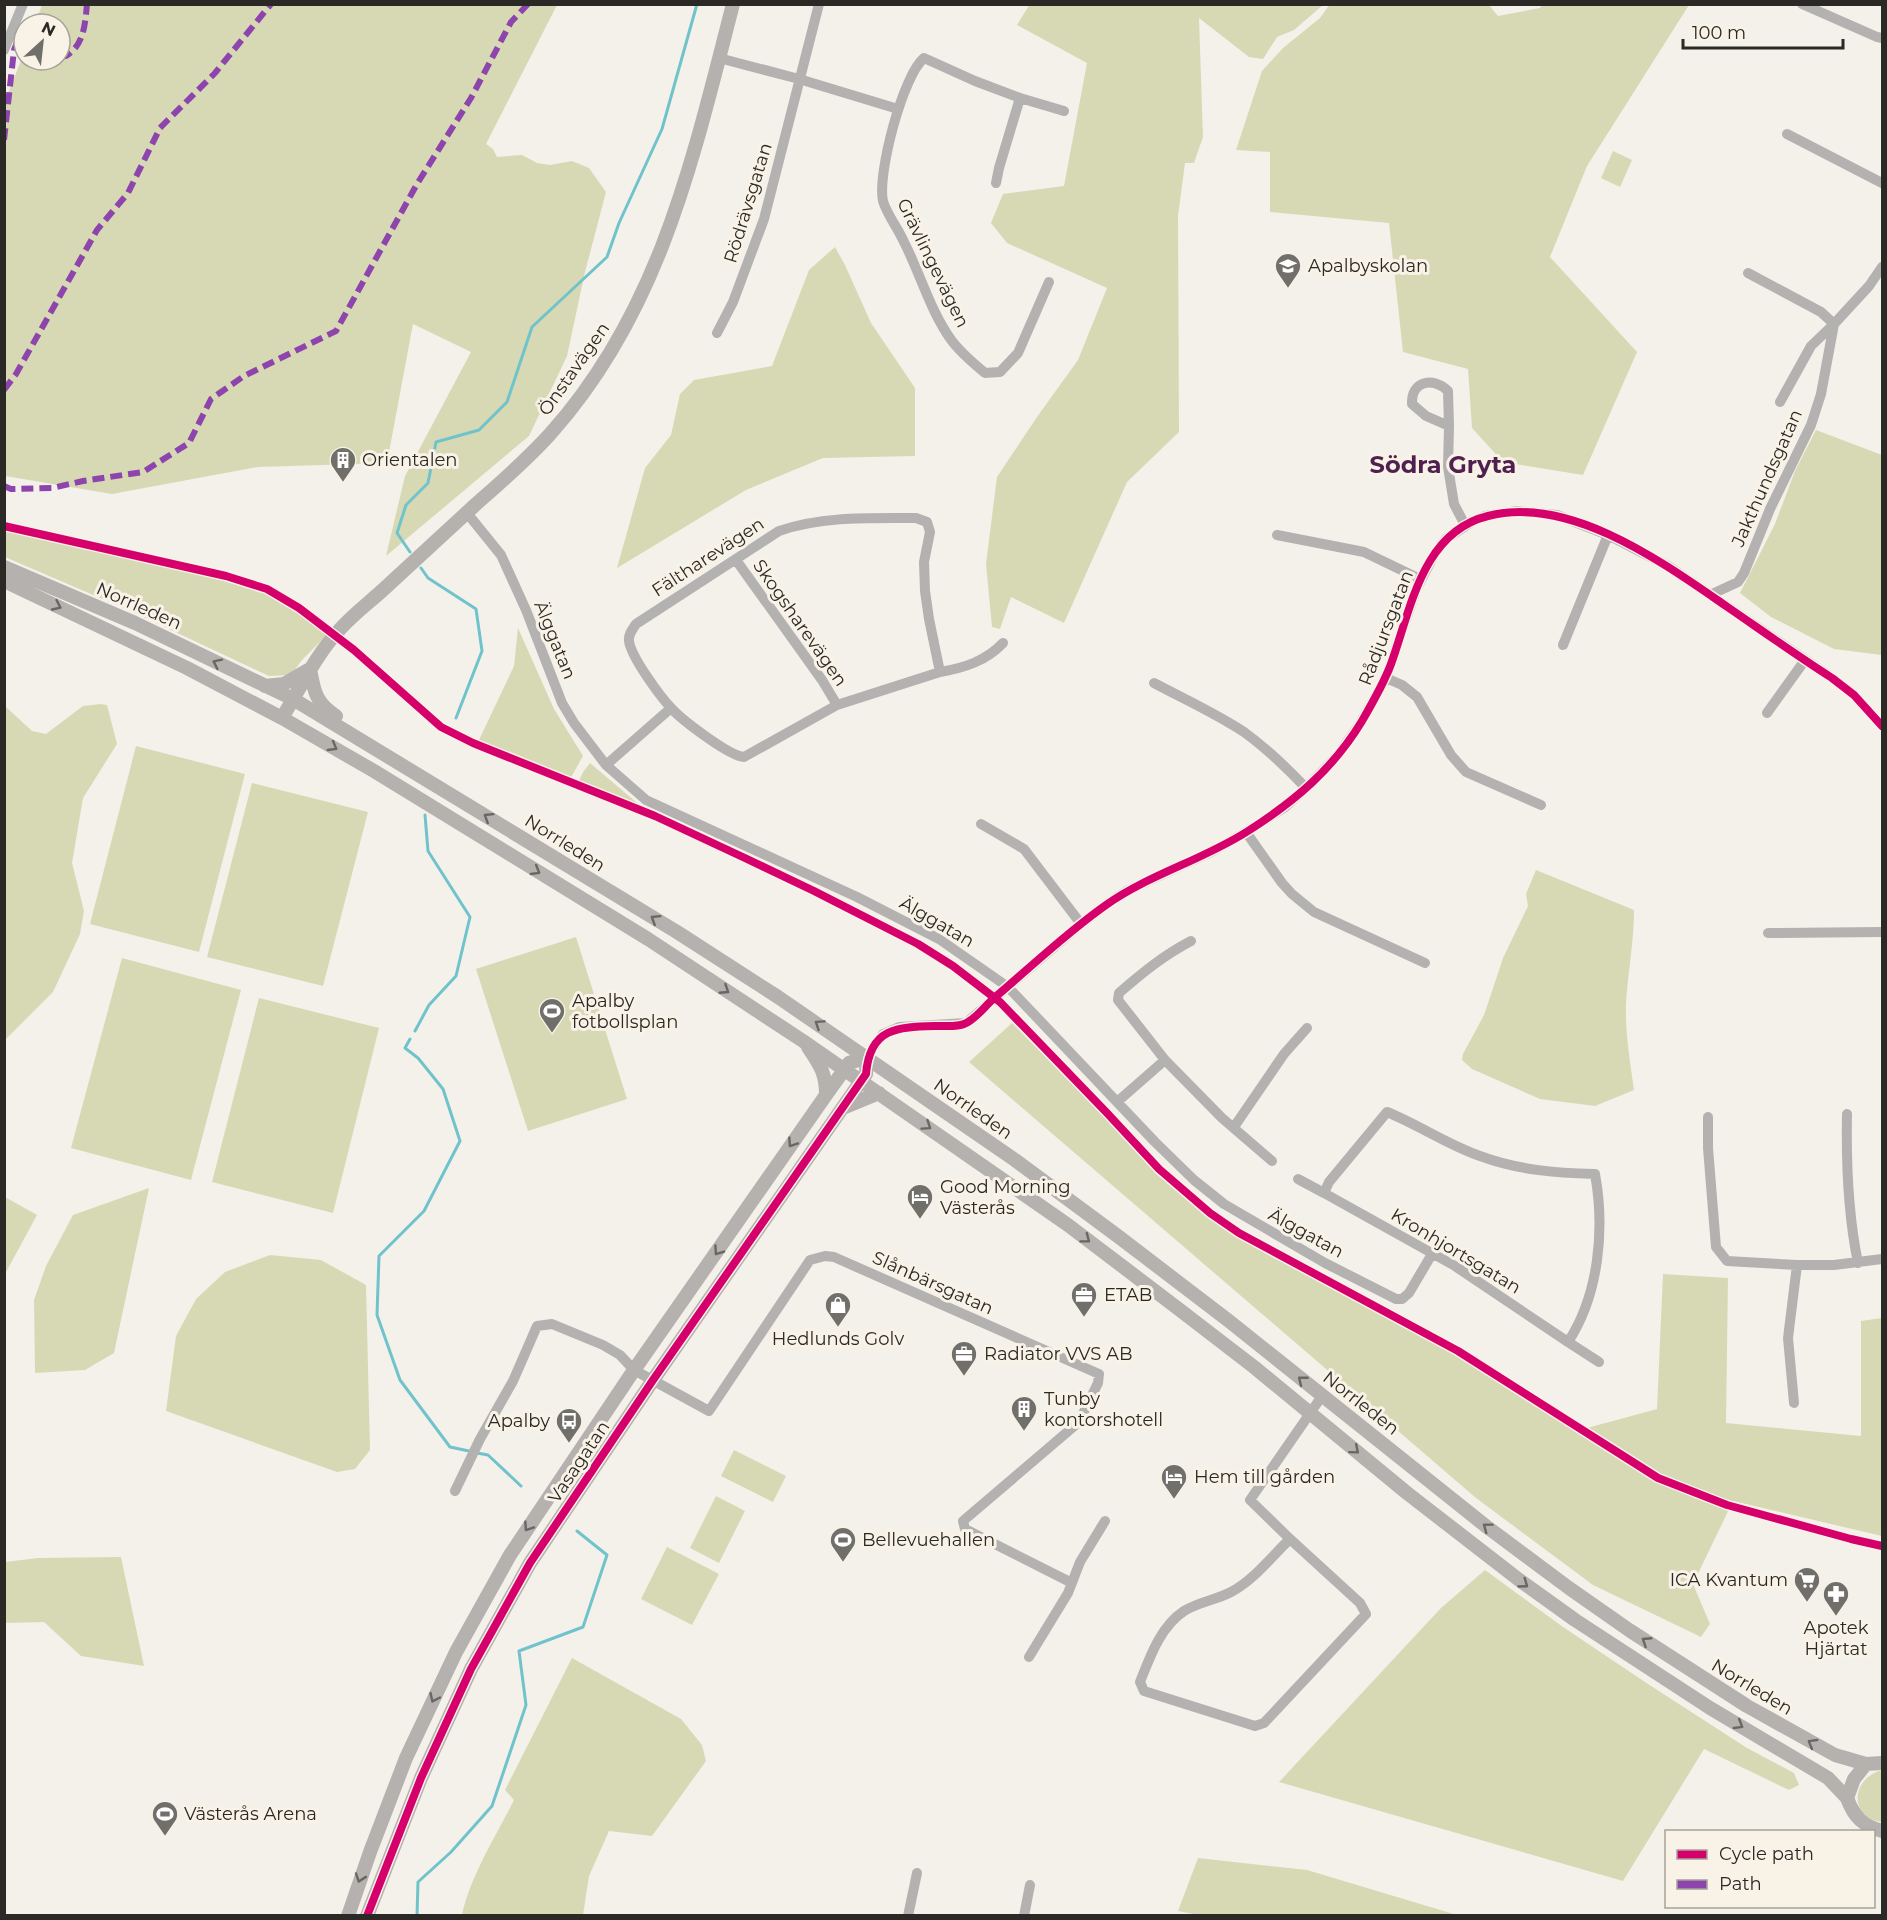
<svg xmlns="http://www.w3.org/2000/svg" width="1887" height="1920" font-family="Montserrat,sans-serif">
	<rect width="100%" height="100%" fill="#f4f1eb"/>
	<path fill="#d7d9b4" d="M 1030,4 L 1323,5 L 1294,30 L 1277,37 L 1263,59 L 1249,57 L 1199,18 L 1203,137 L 1194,163 L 1185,163 L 1178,216 L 1179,432 L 1127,482 L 1064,623 L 1011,597 L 1000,629 L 992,627 L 986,564 L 997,477 L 1037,417 L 1078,360 L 1107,288 L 1007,243 L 991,223 L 1003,194 L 1064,186 L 1087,63 L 1017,25 Z
		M 1330,4 L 1489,5 L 1498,16 L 1540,8 L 1542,5 L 1689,5 L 1587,166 L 1550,257 L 1637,352 L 1583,475 L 1503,462 L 1472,428 L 1468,369 L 1403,352 L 1389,223 L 1270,212 L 1270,152 L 1236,150 L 1262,71 L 1283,48 L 1320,18 Z
		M 42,5 L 557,5 L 486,144 L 493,149 L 497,157 L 522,155 L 537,163 L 550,165 L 572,161 L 589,168 L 606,192 L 585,272 L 567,356 L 529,436 L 386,556 L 405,476 L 471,352 L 413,324 L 387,463 L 258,467 L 112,494 L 5,476 L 5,101 L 24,53 L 24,60 L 60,60 L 60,24 L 35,24 Z
		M 1613,151 L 1632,160 L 1620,187 L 1601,178 Z
		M 835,247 L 845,265 L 871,323 L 915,388 L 915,456 L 823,458 L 746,490 L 617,568 L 645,468 L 671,435 L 680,394 L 694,380 L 772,366 L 809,270 Z
		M 1816,430 L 1882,455 L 1882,655 L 1834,649 L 1771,617 L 1740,593 L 1775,524 L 1795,471 Z
		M 5,528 L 25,535 L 210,577 L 262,591 L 299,611 L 328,634 L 302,660 L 291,675 L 269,676 L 135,613 L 5,557 Z
		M 518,628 L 554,709 L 583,756 L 570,779 L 479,740 L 514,666 Z
		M 101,704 L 107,705 L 117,744 L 83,798 L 72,863 L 84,911 L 80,934 L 53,992 L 5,1040 L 4,762 C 8,743 4,726 5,706 L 32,731 L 46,734 L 83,706 Z
		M 136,746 L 245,774 L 199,952 L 90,924 Z
		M 590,763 L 643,808 L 578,783 L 583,772 Z
		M 252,783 L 368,812 L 323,986 L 207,957 Z
		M 1536,870 L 1634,910 C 1634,941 1628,972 1626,1003 C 1625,1032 1630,1061 1634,1090 L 1595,1106 L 1540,1099 L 1472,1069 L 1462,1060 L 1463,1054 L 1484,1015 L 1503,958 L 1528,906 L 1526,894 Z
		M 576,937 L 627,1099 L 528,1131 L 476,969 Z
		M 122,958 L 241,990 L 191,1180 L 71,1148 Z
		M 259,998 L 379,1028 L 333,1213 L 212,1182 Z
		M 1012,1023 L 1103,1115 L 1159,1176 L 1211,1219 L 1252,1244 L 1427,1337 L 1485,1372 L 1576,1431 L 1657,1409 L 1663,1274 L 1728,1278 L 1726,1423 L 1861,1436 L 1861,1321 L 1882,1318 L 1882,1536 L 1733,1501 L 1693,1584 L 1710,1624 L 1701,1637 L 1593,1585 L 1476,1498 L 969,1062 Z
		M 149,1188 L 114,1353 L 85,1370 L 35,1373 L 34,1300 L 46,1266 L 73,1215 Z
		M 5,1197 L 37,1215 L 5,1274 Z
		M 270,1255 L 321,1260 L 366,1285 L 370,1450 L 355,1469 L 337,1472 L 166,1411 L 176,1336 L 196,1299 L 225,1272 Z
		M 734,1450 L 786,1476 L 773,1502 L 721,1476 Z
		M 716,1496 L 745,1511 L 719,1563 L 690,1548 Z
		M 667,1547 L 719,1574 L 692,1625 L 641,1599 Z
		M 121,1557 L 144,1666 L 81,1656 L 44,1622 L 5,1623 L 5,1562 L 38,1558 Z
		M 1485,1570 L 1563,1627 L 1648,1684 L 1747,1748 L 1794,1773 L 1799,1785 L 1789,1790 L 1704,1749 L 1623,1881 L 1279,1782 L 1441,1608 Z
		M 572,1658 L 681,1719 L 702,1745 L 706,1761 L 652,1836 L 609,1831 L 589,1876 L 583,1915 L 462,1915 C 470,1877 496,1836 514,1800 L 505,1790 Z
		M 1879,1771 L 1882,1771 L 1882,1822 C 1850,1819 1850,1781 1879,1771 Z
		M 1198,1858 L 1307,1870 L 1457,1915 L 1203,1916 L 1178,1911 Z"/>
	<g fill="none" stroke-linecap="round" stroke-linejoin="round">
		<path stroke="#70c3cb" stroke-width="3" d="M 410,552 L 397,533 L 406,505 L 428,483 L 436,442 L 479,430 L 507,402 L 532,327 L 607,257 L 619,223 L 662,129 L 697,4
			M 421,568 L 428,578 L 476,609 L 482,651 L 456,718
			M 415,1031 L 429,1005 L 456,976 L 470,917 L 428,851 L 425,815
			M 410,1039 L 405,1048 L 418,1058 L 443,1089 L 460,1141 L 424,1211 L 379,1256 L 377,1315 L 400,1380 L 450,1447 L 469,1451
			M 477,1453 L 488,1455 L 521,1486
			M 417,1916 L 418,1882 L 451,1852 L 492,1806 L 526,1705 L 519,1651 L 583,1627 L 607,1555 L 577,1531"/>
		<path stroke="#b4b2b0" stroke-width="10" d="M 1802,4 L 1877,37 L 1882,38
			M 4,50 L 23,4
			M 719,58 L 799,79 L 898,109
			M 1787,134 L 1882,183
			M 996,183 L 999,168 L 1020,98
			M 1748,273 L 1821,312 L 1834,324 L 1811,346 L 1780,402
			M 1049,282 L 1018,353 L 1000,372 L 985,373 C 973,363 961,353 952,341 C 931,313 920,273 904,242 C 898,228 887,215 883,201 C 877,174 903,75 924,58 L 975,81 L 1020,98 L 1064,111
			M 717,333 L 733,302 L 764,219 L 819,4
			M 1449,426 L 1448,391 C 1434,377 1411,380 1412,404 L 1426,416 L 1449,426 L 1448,467 L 1454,504 L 1465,525
			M 467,513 L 501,555 L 526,610 L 562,703 L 574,723 L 606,765 L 646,800 L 857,897 L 939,939 L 1008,987 L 1155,1142 L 1194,1180 L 1224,1204 L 1325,1263 L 1396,1299 L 1402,1299 L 1409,1293 L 1432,1254
			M 916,518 L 927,522 L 930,532 L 924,562 L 925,591 L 929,619 L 940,672 L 837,705 L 744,757 C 729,756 682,720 671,708 C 660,696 631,657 629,641 C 628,635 632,630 636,624 L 779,531 C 822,516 871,518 916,518 Z
			M 1277,535 L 1364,552 L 1420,579
			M 736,560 L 822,680 L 837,705
			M 1710,595 L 1738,582 L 1744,573 L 1770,509 L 1811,425 L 1821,394 L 1834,324 L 1869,286 L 1882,267
			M 1563,645 L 1608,535
			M 940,672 C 964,668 986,661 1003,643
			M 1386,678 L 1402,685 L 1417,697 L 1451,755 L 1466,772 L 1541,805
			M 1154,683 C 1184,699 1215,713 1244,732 C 1266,748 1287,768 1306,788
			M 1767,713 L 1805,660
			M 606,765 L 671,708
			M 981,824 L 1024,849 L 1081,924
			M 1246,832 L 1282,883 L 1292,894 L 1314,912 L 1425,963
			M 1768,933 L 1882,932
			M 1191,941 C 1164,955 1142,973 1119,993 L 1118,1000 L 1165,1060 L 1222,1118 L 1272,1161
			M 867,1057 L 883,1034 L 899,1027 L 966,1023 L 1081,924 L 1107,904 L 1127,891 L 1213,851 L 1246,832 L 1285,807 L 1306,788 L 1338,755 L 1361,722 L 1386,678 L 1416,590 L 1435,553 L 1446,539 L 1473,521 L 1485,516 L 1517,511 L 1557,515 L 1608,535 L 1668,566 L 1832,678 L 1854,695 L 1882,726
			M 1117,1102 L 1165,1060
			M 1387,1112 C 1419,1125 1448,1145 1480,1156 C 1518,1170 1555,1173 1595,1174 C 1605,1229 1599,1295 1568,1342 L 1455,1266 L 1324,1193 L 1329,1182 Z
			M 1847,1114 C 1846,1165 1848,1214 1858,1263
			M 1708,1117 L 1708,1148 L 1716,1247 L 1727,1261 L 1797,1265 L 1834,1265 L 1882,1259
			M 1234,1127 L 1284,1054 L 1307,1028
			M 1298,1179 L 1324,1193
			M 1568,1342 L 1599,1362
			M 1794,1403 L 1788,1338 L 1797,1265
			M 455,1491 L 480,1439 L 513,1381 L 537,1326 L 552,1324 L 603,1345 L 620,1355 L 634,1370 L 709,1411 L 810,1260 L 825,1256 L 834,1257 L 1099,1374 L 1098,1383 L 1079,1422 L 963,1521 L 965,1529 L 1072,1583
			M 1290,1539 L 1360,1603 L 1366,1614 L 1264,1723 L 1255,1726 L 1144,1691 L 1140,1682 C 1150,1657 1160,1627 1184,1611 C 1198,1602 1216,1600 1231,1592 C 1254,1580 1272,1556 1290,1539 L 1250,1500 L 1322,1396
			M 1029,1657 L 1068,1593 L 1080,1562 L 1105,1521
			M 908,1916 L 917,1873
			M 1024,1916 L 1030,1885"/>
		<path stroke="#b4b1af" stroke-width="14" d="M 4,567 L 135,623 L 293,699 L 677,932 L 778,997 L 1015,1160 L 1119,1237 L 1229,1321 L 1487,1527 L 1569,1588 L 1629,1630 L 1747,1706 L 1835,1755 L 1866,1764
			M 4,581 L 187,668 L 282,718 L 374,771 L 648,939 L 803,1041 L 1068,1225 L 1176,1307 L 1254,1367 L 1407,1493 L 1518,1579 L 1575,1620 L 1710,1708 L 1828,1778 L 1847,1798
			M 310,669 C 314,692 316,703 336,716
			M 265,686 L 284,684 L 308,670
			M 282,718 C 301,687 316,654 342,627 C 355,613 371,601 385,588 C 415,560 445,533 475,505 C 501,482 528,459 551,433 C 660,311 693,159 733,4
			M 808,1047 C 820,1065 826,1073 826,1095
			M 845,1107 L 879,1093
			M 1882,1763 L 1866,1764 L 1854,1779 L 1847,1798 C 1854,1817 1863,1826 1882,1831
			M 348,1916 L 370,1852 L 406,1758 L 456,1652 L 510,1555 L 634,1370 L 826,1095 L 849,1063 L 867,1057
			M 367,1916 L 421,1778 L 471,1669 L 530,1563 L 653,1380 L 866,1074 L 867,1057"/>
		<path stroke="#8e44ad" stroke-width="6" stroke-dasharray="12 6" stroke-linecap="butt" d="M 60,55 L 66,56 C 84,45 85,25 87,4
			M 4,140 L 14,50 L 17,42 L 24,42
			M 4,390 L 16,374 L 97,230 L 128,193 L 160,128 L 215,73 L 271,4
			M 4,486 L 11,489 L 52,488 L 83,481 L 143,472 L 189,443 L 211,399 L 244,376 L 336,331 L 417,184 L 471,98 L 511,22 L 528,4"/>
		<g stroke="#f8f2e7" stroke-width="11">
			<path id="cycleway" d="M 4,526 L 226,576 L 267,589 L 299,608 L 354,650 L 441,727 L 473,743 L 655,816 L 747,859 L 814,891 L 918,944 L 953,966 L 1000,1002 L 1107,1113 L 1159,1169 L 1210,1213 L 1239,1233 L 1458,1351 L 1658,1478 L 1727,1505 L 1851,1539 L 1882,1546
				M 367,1916 L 421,1778 L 471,1669 L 530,1563 L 653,1380 L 866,1074 C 870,1026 899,1027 939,1026 C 947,1026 957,1027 964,1024 C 975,1020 985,1006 993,999 C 1031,967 1066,933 1106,905 C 1150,874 1203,860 1248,831 C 1295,801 1333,769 1362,721 C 1373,702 1384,683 1391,664 C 1411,609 1422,532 1488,516 C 1570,495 1662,562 1726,606 C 1761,630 1796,655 1832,678 L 1854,695 L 1882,726"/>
		</g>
		<use href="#cycleway" stroke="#d6006c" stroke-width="8"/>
	</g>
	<defs><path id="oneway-chevron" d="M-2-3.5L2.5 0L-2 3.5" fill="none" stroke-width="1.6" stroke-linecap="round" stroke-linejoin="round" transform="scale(1.5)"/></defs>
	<g stroke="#696663">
		<use href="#oneway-chevron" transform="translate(57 606) rotate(25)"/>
		<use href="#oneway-chevron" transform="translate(217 663) rotate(-154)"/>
		<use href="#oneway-chevron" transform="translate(333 747) rotate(30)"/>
		<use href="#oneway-chevron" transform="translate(488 817) rotate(-148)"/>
		<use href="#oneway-chevron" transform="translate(536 871) rotate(31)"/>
		<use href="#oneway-chevron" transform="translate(655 919) rotate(-148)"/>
		<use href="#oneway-chevron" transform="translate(725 990) rotate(33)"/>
		<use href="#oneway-chevron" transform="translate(819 1024) rotate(-146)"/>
		<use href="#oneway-chevron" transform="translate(927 1126) rotate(34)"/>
		<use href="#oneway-chevron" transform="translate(792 1143) rotate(124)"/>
		<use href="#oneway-chevron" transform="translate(1086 1239) rotate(37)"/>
		<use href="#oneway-chevron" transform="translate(718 1251) rotate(125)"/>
		<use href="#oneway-chevron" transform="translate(1302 1380) rotate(-141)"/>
		<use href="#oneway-chevron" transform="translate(1355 1450) rotate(40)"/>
		<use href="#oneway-chevron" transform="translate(528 1527) rotate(124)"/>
		<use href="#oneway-chevron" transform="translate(1487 1527) rotate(-143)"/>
		<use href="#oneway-chevron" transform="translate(1524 1584) rotate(36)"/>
		<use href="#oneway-chevron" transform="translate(1646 1641) rotate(-147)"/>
		<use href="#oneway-chevron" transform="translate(434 1698) rotate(115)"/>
		<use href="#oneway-chevron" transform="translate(1739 1725) rotate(31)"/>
		<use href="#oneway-chevron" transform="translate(1812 1743) rotate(-150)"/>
		<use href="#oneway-chevron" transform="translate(360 1878) rotate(109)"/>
	</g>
	<defs>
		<g id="school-pin" transform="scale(1.35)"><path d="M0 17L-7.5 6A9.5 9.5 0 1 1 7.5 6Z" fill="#716f6a" stroke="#f8f2e7"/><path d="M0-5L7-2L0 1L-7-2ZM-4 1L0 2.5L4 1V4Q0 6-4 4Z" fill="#fff"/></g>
		<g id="building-pin" transform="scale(1.35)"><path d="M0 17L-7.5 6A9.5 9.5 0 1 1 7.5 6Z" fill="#716f6a" stroke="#f8f2e7"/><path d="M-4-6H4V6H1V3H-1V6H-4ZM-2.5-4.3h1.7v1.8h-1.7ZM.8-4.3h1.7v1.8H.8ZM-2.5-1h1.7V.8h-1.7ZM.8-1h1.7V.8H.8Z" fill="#fff"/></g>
		<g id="stadium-pin" transform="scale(1.35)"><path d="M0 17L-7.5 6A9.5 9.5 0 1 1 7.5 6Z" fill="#716f6a" stroke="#f8f2e7"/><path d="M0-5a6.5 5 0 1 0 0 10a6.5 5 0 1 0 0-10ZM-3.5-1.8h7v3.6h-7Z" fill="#fff"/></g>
		<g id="hotel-pin" transform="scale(1.35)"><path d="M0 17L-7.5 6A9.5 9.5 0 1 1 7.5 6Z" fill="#716f6a" stroke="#f8f2e7"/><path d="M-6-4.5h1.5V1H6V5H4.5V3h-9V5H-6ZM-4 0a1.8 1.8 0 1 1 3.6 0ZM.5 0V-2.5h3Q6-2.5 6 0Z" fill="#fff"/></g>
		<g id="office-pin" transform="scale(1.35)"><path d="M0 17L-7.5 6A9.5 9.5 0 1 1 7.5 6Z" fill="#716f6a" stroke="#f8f2e7"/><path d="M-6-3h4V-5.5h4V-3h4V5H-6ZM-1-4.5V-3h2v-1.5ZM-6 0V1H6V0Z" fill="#fff"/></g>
		<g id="shop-pin" transform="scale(1.35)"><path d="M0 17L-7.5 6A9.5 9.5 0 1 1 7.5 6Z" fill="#716f6a" stroke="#f8f2e7"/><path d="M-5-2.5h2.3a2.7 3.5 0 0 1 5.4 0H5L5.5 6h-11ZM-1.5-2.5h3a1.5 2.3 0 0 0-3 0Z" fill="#fff"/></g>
		<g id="bus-pin" transform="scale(1.35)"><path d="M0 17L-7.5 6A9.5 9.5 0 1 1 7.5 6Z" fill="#716f6a" stroke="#f8f2e7"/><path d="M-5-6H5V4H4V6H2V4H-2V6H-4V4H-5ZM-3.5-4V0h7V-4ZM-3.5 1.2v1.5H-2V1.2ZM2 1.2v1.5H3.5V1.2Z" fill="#fff"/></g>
		<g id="supermarket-pin" transform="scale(1.35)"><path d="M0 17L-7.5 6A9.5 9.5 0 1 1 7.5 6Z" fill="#716f6a" stroke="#f8f2e7"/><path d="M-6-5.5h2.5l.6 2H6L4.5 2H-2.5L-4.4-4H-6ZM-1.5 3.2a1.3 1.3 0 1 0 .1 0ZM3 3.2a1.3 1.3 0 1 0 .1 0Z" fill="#fff"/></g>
		<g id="pharmacy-pin" transform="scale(1.35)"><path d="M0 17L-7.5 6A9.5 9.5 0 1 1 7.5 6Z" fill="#716f6a" stroke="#f8f2e7"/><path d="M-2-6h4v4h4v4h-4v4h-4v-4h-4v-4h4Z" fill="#fff"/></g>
	</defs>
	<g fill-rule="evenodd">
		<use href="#school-pin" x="1288" y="266"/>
		<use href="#building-pin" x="343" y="460"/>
		<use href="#stadium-pin" x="552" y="1011"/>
		<use href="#hotel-pin" x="920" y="1197"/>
		<use href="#office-pin" x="1084" y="1295"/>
		<use href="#shop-pin" x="838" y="1305"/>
		<use href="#office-pin" x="964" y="1354"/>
		<use href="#building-pin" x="1024" y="1409"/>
		<use href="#bus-pin" x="569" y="1421"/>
		<use href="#hotel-pin" x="1174" y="1477"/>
		<use href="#stadium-pin" x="843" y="1540"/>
		<use href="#supermarket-pin" x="1807" y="1580"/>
		<use href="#pharmacy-pin" x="1836" y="1594"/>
		<use href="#stadium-pin" x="165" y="1814"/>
	</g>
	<g text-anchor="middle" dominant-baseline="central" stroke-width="6" stroke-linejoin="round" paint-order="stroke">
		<g font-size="18" fill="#2b2925" stroke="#f8f2e7">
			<text transform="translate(748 203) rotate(-73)">Rödrävsgatan</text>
			<text transform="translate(933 263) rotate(64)">Grävlingevägen</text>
			<text transform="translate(574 369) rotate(-55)">Önstavägen</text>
			<text transform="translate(1767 478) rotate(-66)">Jakthundsgatan</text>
			<text transform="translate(708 557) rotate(-33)">Fältharevägen</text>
			<text transform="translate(139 606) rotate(24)">Norrleden</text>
			<text transform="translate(800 623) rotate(55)">Skogsharevägen</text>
			<text transform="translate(1386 628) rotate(-69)">Rådjursgatan</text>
			<text transform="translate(555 640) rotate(68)">Älggatan</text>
			<text transform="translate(565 843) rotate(32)">Norrleden</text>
			<text transform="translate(937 922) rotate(30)">Älggatan</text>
			<text transform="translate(973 1109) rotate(35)">Norrleden</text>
			<text transform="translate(1306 1233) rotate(29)">Älggatan</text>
			<text transform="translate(1456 1251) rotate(31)">Kronhjortsgatan</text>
			<text transform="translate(933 1283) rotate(24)">Slånbärsgatan</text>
			<text transform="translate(1361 1403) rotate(38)">Norrleden</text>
			<text transform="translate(579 1462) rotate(-56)">Vasagatan</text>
			<text transform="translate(1752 1687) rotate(31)">Norrleden</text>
		</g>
		<g font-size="18" fill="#2b2925" stroke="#f8f2e7" text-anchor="start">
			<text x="1308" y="266">Apalbyskolan</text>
			<text x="362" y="460">Orientalen</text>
			<text x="572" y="1001">Apalby<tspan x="572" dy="21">fotbollsplan</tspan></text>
			<text x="940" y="1187">Good Morning<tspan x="940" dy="21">Västerås</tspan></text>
			<text x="1104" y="1295">ETAB</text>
			<text x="838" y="1339" text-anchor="middle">Hedlunds Golv</text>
			<text x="984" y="1354">Radiator VVS AB</text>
			<text x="1044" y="1399">Tunby<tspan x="1044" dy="21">kontorshotell</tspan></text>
			<text x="550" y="1421" text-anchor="end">Apalby</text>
			<text x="1194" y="1477">Hem till gården</text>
			<text x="862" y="1540">Bellevuehallen</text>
			<text x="1788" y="1580" text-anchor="end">ICA Kvantum</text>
			<text x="1836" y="1628" text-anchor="middle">Apotek<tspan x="1836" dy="21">Hjärtat</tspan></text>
			<text x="184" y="1814">Västerås Arena</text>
		</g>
		<g font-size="24" font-weight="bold" fill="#4f1f50" stroke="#f8f2e7">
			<text x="1443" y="464">Södra Gryta</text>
		</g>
	</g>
	<rect width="1887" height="1920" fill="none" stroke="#2b2925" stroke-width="12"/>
	<rect x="1665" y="1830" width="210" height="78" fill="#f8f2e7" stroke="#a6a299" stroke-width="1.5"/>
	<rect x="1677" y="1850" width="30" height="9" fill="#d6006c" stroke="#a6a299" stroke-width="1.5"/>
	<text x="1719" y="1860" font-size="18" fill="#2b2925">Cycle path</text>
	<rect x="1677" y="1880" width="30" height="9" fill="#8e44ad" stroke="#a6a299" stroke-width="1.5"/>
	<text x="1719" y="1890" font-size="18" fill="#2b2925">Path</text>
	<g transform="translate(42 42) rotate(27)"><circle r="28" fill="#f8f2e7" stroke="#a6a299" stroke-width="1.5"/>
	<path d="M0-4.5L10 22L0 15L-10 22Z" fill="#716f6a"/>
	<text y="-9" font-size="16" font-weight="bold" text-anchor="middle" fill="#2b2925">N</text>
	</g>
	<path d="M1683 39v9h160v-9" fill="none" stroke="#2b2925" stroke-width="3"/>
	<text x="1692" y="39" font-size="18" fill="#2b2925" stroke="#f8f2e7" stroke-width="4.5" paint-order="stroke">100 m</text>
</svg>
